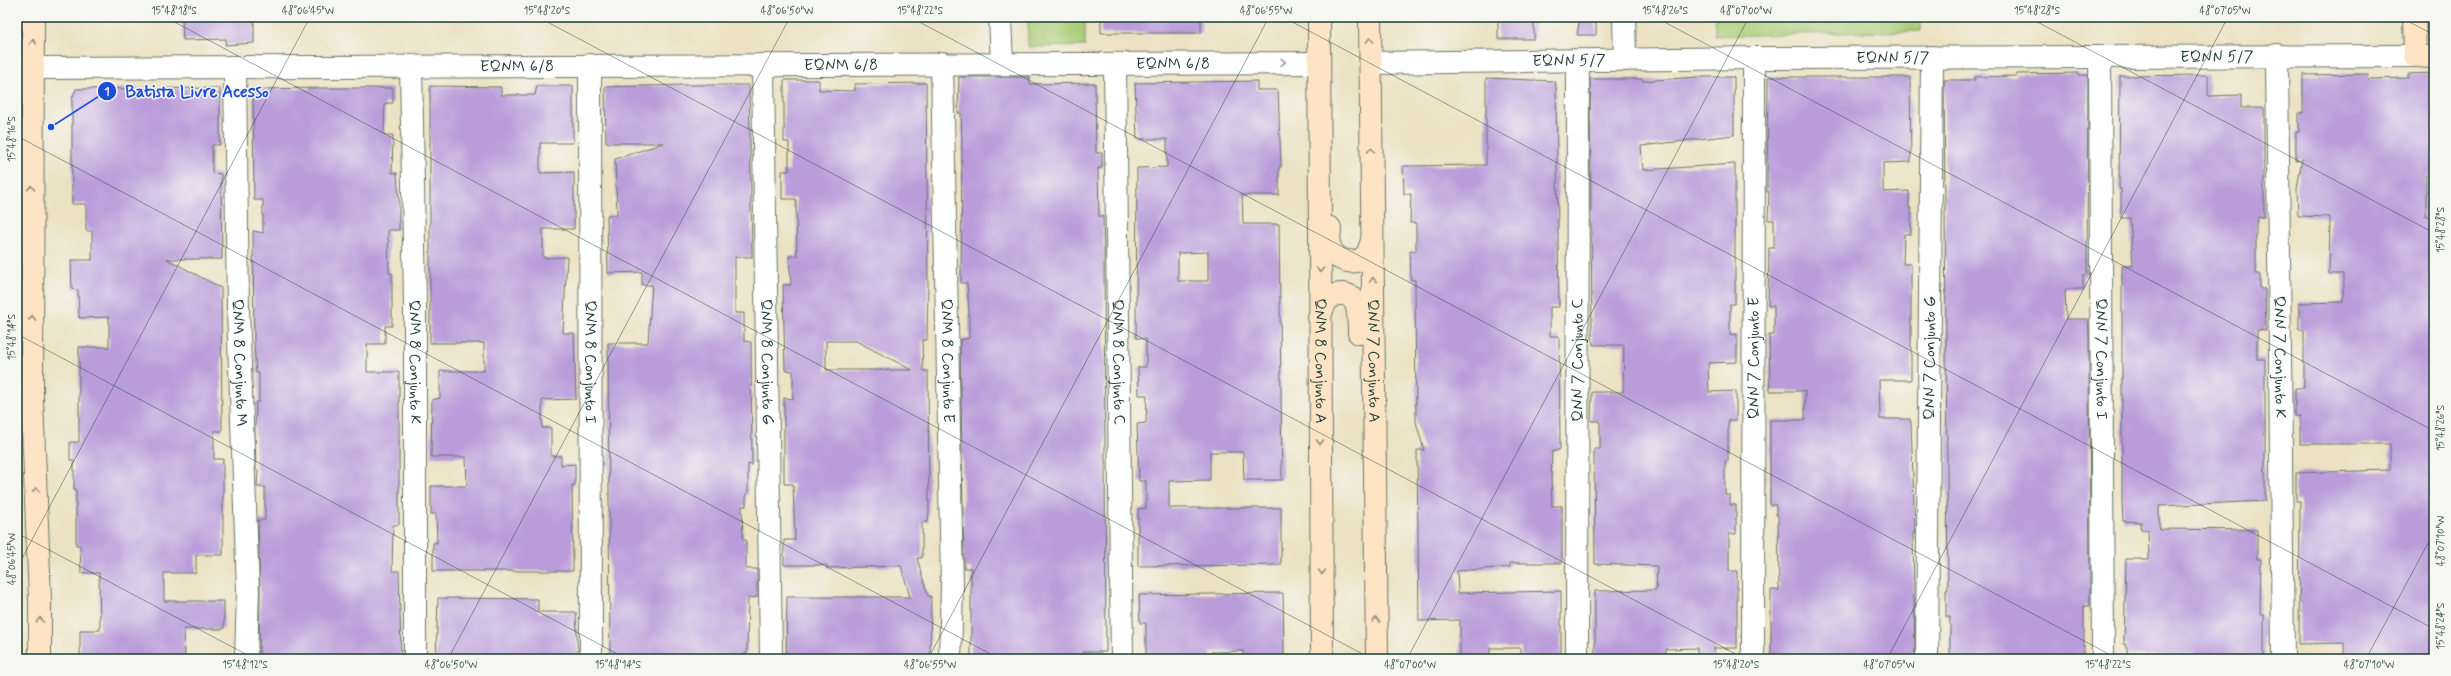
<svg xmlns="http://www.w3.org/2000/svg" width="2451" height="676" font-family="Mynerve,sans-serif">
	<rect width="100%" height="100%" fill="#f6f6f2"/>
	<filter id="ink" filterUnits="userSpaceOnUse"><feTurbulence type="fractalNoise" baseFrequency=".025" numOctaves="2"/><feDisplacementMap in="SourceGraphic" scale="8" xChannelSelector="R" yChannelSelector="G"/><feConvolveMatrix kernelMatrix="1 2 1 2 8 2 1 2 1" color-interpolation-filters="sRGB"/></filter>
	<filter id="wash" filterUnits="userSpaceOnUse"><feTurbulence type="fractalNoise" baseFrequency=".012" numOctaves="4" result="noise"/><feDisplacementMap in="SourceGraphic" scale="16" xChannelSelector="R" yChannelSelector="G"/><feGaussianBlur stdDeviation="0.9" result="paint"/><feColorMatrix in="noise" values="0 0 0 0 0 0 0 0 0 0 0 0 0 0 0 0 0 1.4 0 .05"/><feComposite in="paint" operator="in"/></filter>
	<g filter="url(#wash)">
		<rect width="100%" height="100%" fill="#ece2c3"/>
		<path fill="#a9cc75" stroke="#648454" d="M 1028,17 L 1085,17 L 1085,46 L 1028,47 Z
			M 1715,17 L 1921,17 L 1921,31 L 1715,36 Z"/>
		<g id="blocks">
			<path fill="#ba9cda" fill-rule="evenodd" d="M 182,17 L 254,17 L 254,43 L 225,45 L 226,39 L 183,40 Z
				M 1101,17 L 1201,17 L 1201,33 L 1101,33 Z
				M 1498,17 L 1534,17 L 1534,39 L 1498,39 Z
				M 1580,17 L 1596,17 L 1596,35 L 1577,35 Z
				M 2079,73 L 2079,75 L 2088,75 L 2087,275 L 2083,275 L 2083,289 L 2065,289 L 2066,319 L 2088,319 L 2089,332 L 2090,606 L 2084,606 L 2084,659 L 1950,659 L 1950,617 L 1946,617 L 1946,590 L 1948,590 L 1944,80 L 1975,80 L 1975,77 L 2016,76 L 2016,74 Z
				M 2434,73 L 2434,175 L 2426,175 L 2426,216 L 2434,216 L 2434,245 L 2431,245 L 2434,291 L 2434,659 L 2344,659 L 2344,643 L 2299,644 L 2300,501 L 2296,501 L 2296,473 L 2390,470 L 2390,444 L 2300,444 L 2300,416 L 2295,416 L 2295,388 L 2304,388 L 2304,330 L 2299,330 L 2299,303 L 2343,302 L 2343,274 L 2329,274 L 2330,217 L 2298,216 L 2297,189 L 2302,159 L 2296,160 L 2296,132 L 2299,132 L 2299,113 L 2303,113 L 2303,75 L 2368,74 L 2368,79 L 2408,78 L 2408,74 Z
				M 2208,75 L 2208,96 L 2241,95 L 2241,108 L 2264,108 L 2264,217 L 2258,217 L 2256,226 L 2256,274 L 2260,274 L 2260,289 L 2265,289 L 2266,331 L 2257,330 L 2257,359 L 2265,359 L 2265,501 L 2159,506 L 2159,529 L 2257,530 L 2257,559 L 2261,559 L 2260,615 L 2264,615 L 2264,659 L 2195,659 L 2195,655 L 2127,656 L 2127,644 L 2124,644 L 2126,559 L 2149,559 L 2148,530 L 2141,530 L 2141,522 L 2123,521 L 2122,503 L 2122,265 L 2133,265 L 2130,218 L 2121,218 L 2121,189 L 2119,189 L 2120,76 Z
				M 959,77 L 1030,77 L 1030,84 L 1095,83 L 1096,153 L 1102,153 L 1102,168 L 1098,168 L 1099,216 L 1103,216 L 1104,254 L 1106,652 L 1083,652 L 1084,659 L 971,659 L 971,568 L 964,568 L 960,340 L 969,338 L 969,312 L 967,283 L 961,283 L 962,141 L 961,113 L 958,113 Z
				M 1697,77 L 1734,77 L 1734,135 L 1641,146 L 1643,170 L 1735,164 L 1735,304 L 1730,304 L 1730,335 L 1737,334 L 1737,362 L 1708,363 L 1709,392 L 1736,391 L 1736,420 L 1728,420 L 1728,461 L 1725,461 L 1725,495 L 1730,495 L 1730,505 L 1736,505 L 1736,534 L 1729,534 L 1729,571 L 1737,571 L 1737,648 L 1714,648 L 1714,659 L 1697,659 L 1697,648 L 1666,649 L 1666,657 L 1595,658 L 1595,591 L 1656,590 L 1657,566 L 1595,564 L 1594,449 L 1600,449 L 1600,421 L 1591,421 L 1592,392 L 1623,392 L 1624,345 L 1593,345 L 1592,335 L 1590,79 L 1642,79 L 1642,81 Z
				M 1768,77 L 1910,77 L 1911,162 L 1883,163 L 1883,192 L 1909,191 L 1909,208 L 1911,208 L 1911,234 L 1904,234 L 1903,264 L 1911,264 L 1911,380 L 1879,380 L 1880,419 L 1910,419 L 1911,423 L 1915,533 L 1913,533 L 1915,659 L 1771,659 L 1771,590 L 1779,590 L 1778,515 L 1776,515 L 1776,505 L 1770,505 L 1770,420 L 1805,420 L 1805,391 L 1770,391 L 1769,335 L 1774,335 L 1774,306 L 1768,306 L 1769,248 L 1774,248 L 1774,220 L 1768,220 L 1769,192 L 1767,192 Z
				M 1486,78 L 1555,81 L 1556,86 L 1559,307 L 1550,307 L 1550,336 L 1559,336 L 1560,449 L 1552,452 L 1551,478 L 1552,506 L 1562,506 L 1562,563 L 1510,563 L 1510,567 L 1457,571 L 1458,593 L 1561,591 L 1561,659 L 1521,659 L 1521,648 L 1490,648 L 1490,659 L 1460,659 L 1460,620 L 1419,621 L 1417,450 L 1424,450 L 1416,422 L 1415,280 L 1411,280 L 1410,251 L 1416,251 L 1416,223 L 1410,223 L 1411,194 L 1404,194 L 1403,166 L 1486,165 Z
				M 784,80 L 819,80 L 819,90 L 855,91 L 855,84 L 926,83 L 928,284 L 927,340 L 922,340 L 923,371 L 928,371 L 929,511 L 928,522 L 922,522 L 922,558 L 917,558 L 928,596 L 931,596 L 930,659 L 786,659 L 787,597 L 910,597 L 901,566 L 827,568 L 827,565 L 784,565 L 784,540 L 795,540 L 793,484 L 784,484 L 784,398 L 793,399 L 793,371 L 785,370 L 783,285 L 791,285 L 789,256 L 797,256 L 796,199 L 782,199 L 782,171 L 789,171 L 789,142 L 784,142 ZM 826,341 L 856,341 L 912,370 L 826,370 Z
				M 1257,81 L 1257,90 L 1278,90 L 1281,167 L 1279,167 L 1279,195 L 1242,195 L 1243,224 L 1279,224 L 1282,480 L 1244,480 L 1243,452 L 1210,452 L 1210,480 L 1169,481 L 1169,508 L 1281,508 L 1281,565 L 1138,566 L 1138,509 L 1146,508 L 1146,481 L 1139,481 L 1137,424 L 1146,423 L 1147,395 L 1139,395 L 1138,367 L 1146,367 L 1146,339 L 1136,338 L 1137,168 L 1167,167 L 1167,139 L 1137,139 L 1135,83 ZM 1208,252 L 1208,281 L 1178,281 L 1178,253 Z
				M 685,85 L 749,85 L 752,257 L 735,257 L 735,313 L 744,313 L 744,341 L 751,342 L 752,465 L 748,464 L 748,494 L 746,494 L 746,506 L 742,506 L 743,540 L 746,540 L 746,569 L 757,569 L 757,597 L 748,598 L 747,654 L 744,654 L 744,659 L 610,659 L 608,343 L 648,343 L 652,285 L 642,285 L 642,272 L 608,273 L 607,215 L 617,215 L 615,159 L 664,143 L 606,143 L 605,87 Z
				M 430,86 L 501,87 L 501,95 L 535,95 L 537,86 L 573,86 L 573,143 L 540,143 L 540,173 L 574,172 L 574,229 L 543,229 L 543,258 L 567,257 L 563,333 L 574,333 L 576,399 L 542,400 L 542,428 L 551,428 L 551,456 L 561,456 L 561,465 L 575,464 L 575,485 L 572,485 L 573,571 L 433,571 L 433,543 L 437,543 L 436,514 L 431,514 L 431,486 L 467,486 L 466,457 L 431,457 L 432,400 L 440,398 L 440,371 L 484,371 L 484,343 L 430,343 Z
				M 220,88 L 220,145 L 212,145 L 212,173 L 221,174 L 222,259 L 167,259 L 221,288 L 222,431 L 214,431 L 214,459 L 223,459 L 223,555 L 196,555 L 196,573 L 164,573 L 164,601 L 224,601 L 224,629 L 184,629 L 185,659 L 80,659 L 80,630 L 100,630 L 99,573 L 81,573 L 80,545 L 76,545 L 76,489 L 74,489 L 74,460 L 70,460 L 70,442 L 79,442 L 79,347 L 109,347 L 109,317 L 79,318 L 78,290 L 72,289 L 71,260 L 92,260 L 92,231 L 86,231 L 86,204 L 72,204 L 72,99 L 76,89 Z
				M 324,88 L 393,88 L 393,103 L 385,103 L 384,135 L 393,135 L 392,173 L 397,173 L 399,201 L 399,230 L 388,230 L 389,273 L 392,273 L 392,326 L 385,326 L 385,344 L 367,344 L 367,372 L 399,372 L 399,525 L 393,525 L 392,571 L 399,571 L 401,656 L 366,657 L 366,659 L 264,659 L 264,657 L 259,657 L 260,591 L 258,520 L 265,520 L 265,487 L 257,487 L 258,470 L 256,470 L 255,430 L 256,402 L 259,402 L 259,373 L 256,373 L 254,344 L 253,231 L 263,233 L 263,200 L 254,200 L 253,89 Z
				M 1283,593 L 1284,659 L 1245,659 L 1243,651 L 1211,652 L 1212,659 L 1146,659 L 1146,623 L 1140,623 L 1139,595 Z
				M 438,598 L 538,599 L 538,612 L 576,612 L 578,656 L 561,656 L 561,659 L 436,659 Z"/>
		</g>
	</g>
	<g filter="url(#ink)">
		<use href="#blocks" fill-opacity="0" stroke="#677766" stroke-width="1"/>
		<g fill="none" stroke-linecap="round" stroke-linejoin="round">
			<g stroke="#677766" stroke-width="24">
				<g id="street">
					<path d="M 1000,17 L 1002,63"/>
					<path d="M 1624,17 L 1625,60"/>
					<path id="s1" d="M 2277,55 L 2283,659"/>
					<path id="s2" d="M 2100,58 L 2103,659"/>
					<path id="s3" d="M 942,63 L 952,586 L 950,659"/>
					<path id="s4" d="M 1371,63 L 1754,58 L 2415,56"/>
					<path id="s5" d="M 1115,64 L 1122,659"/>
					<path id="s6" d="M 411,65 L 415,305 L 415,659"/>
					<path id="s7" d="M 590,65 L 591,659"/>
					<path id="s8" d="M 763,65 L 771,659"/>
					<path id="s9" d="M 235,67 L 238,310 L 248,591 L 246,659"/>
					<path id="s10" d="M 33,68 L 1319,63"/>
					<path id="s11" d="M 1577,659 L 1578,61"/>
					<path id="s12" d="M 1753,659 L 1754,58"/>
					<path id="s13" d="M 1927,659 L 1932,57"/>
				</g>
			</g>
			<g stroke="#677766" stroke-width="24">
				<g id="secondary">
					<path d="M 33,17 L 32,401 L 40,599 L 40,659"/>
					<path id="s14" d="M 1319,17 L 1322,659"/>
					<path id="s15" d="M 1370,17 L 1377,659"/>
					<path d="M 2414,17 L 2415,56 L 2434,57"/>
					<path d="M 1330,228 C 1330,233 1328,242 1330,247 C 1335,261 1356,267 1366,255 C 1369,252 1370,245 1372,241"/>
					<path d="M 1319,317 L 1328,297 C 1359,285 1359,311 1359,333"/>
				</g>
			</g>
			<use href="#street" stroke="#fff" stroke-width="22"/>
			<use href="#secondary" stroke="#fee4c5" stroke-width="22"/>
		</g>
		<defs><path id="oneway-chevron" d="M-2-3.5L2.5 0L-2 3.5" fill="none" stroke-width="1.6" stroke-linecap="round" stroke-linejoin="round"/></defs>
		<g stroke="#8e907c">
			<use href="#oneway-chevron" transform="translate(1370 40) rotate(-91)"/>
			<use href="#oneway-chevron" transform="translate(33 42) rotate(-90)"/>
			<use href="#oneway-chevron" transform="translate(1371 150) rotate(-90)"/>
			<use href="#oneway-chevron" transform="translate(31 188) rotate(-89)"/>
			<use href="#oneway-chevron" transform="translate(1320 270) rotate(92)"/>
			<use href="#oneway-chevron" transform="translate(1373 280) rotate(-91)"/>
			<use href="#oneway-chevron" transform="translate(32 318) rotate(-90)"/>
			<use href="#oneway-chevron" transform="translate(1320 442) rotate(89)"/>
			<use href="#oneway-chevron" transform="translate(36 490) rotate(-92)"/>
			<use href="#oneway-chevron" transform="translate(1322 572) rotate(90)"/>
			<use href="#oneway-chevron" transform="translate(40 620) rotate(-90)"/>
			<use href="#oneway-chevron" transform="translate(1376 620) rotate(-91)"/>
		</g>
		<use stroke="#8f9e9a" href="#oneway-chevron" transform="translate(1283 62) rotate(1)"/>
	</g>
	<path fill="none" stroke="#1f3d34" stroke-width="1" stroke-opacity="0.45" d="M 165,17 L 1372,659M 538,17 L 1745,659M 910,17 L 2118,659M 1283,17 L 2434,629M 1655,17 L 2434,431M 2028,17 L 2434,233M 2400,17 L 2434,35M 17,136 L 1000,659M 17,334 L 627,659M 17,533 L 255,659M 17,568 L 310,17M 448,659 L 790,17M 928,659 L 1269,17M 1407,659 L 1749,17M 1887,659 L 2228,17M 2366,659 L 2434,532"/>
	<g text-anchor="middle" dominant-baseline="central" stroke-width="3" stroke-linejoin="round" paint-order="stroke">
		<g font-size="16" fill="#1f3d34" stroke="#f6f6f2">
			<text stroke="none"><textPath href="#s4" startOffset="846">EQNN 5/7</textPath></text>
			<text stroke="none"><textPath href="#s4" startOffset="522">EQNN 5/7</textPath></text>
			<text stroke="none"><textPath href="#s4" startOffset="198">EQNN 5/7</textPath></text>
			<text stroke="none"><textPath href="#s10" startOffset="1140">EQNM 6/8</textPath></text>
			<text stroke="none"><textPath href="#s10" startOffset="808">EQNM 6/8</textPath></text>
			<text stroke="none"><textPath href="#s10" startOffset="484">EQNM 6/8</textPath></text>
			<text stroke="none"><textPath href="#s1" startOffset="302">QNN 7 Conjunto K</textPath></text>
			<text stroke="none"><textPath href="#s12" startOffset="301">QNN 7 Conjunto E</textPath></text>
			<text stroke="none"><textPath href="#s13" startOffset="301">QNN 7 Conjunto G</textPath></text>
			<text stroke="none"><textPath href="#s2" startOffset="301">QNN 7 Conjunto I</textPath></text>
			<text stroke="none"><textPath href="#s11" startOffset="299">QNN 7 Conjunto C</textPath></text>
			<text stroke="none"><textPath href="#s3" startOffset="298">QNM 8 Conjunto E</textPath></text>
			<text stroke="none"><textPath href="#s14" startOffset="344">QNM 8 Conjunto A</textPath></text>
			<text stroke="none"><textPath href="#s15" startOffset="344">QNN 7 Conjunto A</textPath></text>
			<text stroke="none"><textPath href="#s6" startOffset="297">QNM 8 Conjunto K</textPath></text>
			<text stroke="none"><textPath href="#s7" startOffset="297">QNM 8 Conjunto I</textPath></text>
			<text stroke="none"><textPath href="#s8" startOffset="297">QNM 8 Conjunto G</textPath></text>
			<text stroke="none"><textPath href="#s5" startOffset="298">QNM 8 Conjunto C</textPath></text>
			<text stroke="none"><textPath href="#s9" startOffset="296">QNM 8 Conjunto M</textPath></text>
		</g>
	</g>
	<path fill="none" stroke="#1d4ed8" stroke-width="1.5" d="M51 127L107 91"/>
	<g fill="#1d4ed8" stroke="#f6f6f2" stroke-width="1.5">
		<circle cx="51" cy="127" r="4"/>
		<circle cx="107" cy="91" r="10"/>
	</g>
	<g font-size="12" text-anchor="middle" font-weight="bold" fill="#fff">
		<text x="107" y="95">1</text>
	</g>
	<g font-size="17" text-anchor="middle" font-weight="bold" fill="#1d4ed8" stroke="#f6f6f2" stroke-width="3" stroke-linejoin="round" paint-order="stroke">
		<text x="197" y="97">Batista Livre Acesso</text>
	</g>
	<rect width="2451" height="676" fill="none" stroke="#f6f6f2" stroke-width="44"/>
	<rect x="22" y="22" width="2407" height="632" fill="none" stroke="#1f3d34" stroke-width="1.5"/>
	<g font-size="10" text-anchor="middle" fill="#1f3d34">
		<text x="174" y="14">15°48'18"S</text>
		<text x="308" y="14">48°06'45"W</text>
		<text x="547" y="14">15°48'20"S</text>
		<text x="787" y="14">48°06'50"W</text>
		<text x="920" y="14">15°48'22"S</text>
		<text x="1266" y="14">48°06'55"W</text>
		<text x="1665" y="14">15°48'26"S</text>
		<text x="1746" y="14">48°07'00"W</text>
		<text x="2037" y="14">15°48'28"S</text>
		<text x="2225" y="14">48°07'05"W</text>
		<text transform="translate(11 139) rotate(-90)" y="4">15°48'16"S</text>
		<text transform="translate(2440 230) rotate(-90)" y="4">15°48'28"S</text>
		<text transform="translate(11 337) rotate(-90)" y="4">15°48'14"S</text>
		<text transform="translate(2440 428) rotate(-90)" y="4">15°48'26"S</text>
		<text transform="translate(2440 541) rotate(-90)" y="4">48°07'10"W</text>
		<text transform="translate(11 559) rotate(-90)" y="4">48°06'45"W</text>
		<text transform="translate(2440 626) rotate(-90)" y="4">15°48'24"S</text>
		<text x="245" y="668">15°48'12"S</text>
		<text x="451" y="668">48°06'50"W</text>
		<text x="618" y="668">15°48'14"S</text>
		<text x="930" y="668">48°06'55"W</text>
		<text x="1410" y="668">48°07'00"W</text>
		<text x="1736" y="668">15°48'20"S</text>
		<text x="1889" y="668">48°07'05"W</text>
		<text x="2108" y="668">15°48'22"S</text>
		<text x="2369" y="668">48°07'10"W</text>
	</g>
</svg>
